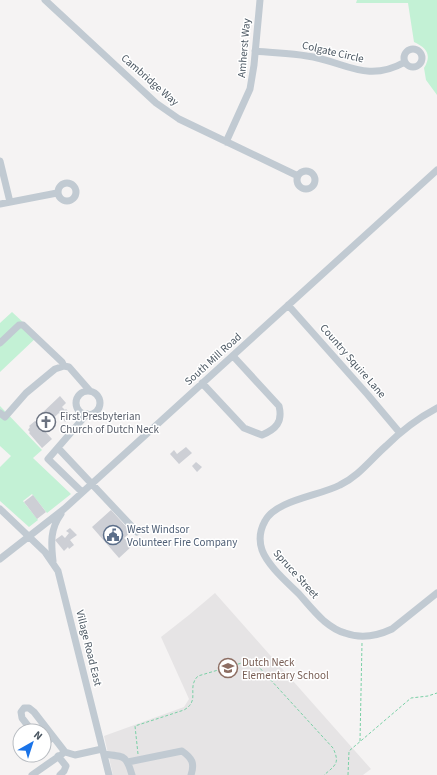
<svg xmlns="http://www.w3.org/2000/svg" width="437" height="775" font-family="'Source Sans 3',sans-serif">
	<rect width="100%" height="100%" fill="#f5f3f3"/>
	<path fill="#e6e4e5" d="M 215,593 L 371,769 L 363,775 L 113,775 L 104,736 L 184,707 L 189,699 L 161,637 L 189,615 Z"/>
	<path fill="#c3f1d5" d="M 357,0 L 437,0 L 437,95 L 426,80 L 424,68 C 432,55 427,48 414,42 L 408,3 L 356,3 Z
		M 12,312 L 38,336 L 0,372 L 0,323 Z
		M 0,406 L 42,450 L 33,458 L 71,494 L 47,513 L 32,494 L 23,501 L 38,520 L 29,527 L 0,501 L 0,467 L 11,456 L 0,446 Z"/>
	<path fill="#cdcfd5" d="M 60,396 L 66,403 L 62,407 L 65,410 L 66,409 L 73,416 L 65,422 L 59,413 L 42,428 L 52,439 L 42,448 L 29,433 L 30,432 L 28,430 L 30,427 L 29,426 L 35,421 L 36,422 L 39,419 L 42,422 L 44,420 L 40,415 Z
		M 186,447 L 192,453 L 179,464 L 170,454 L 174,450 L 177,454 Z
		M 196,462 L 202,467 L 197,472 L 192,466 Z
		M 33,495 L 46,512 L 37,519 L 24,502 Z
		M 111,510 L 131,532 L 124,538 L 132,546 L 119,558 L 92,527 Z
		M 70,528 L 77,535 L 70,540 L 74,545 L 69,549 L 68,547 L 64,551 L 55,540 L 62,535 L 65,538 L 69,533 L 66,531 Z"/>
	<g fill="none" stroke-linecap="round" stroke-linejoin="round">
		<path stroke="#7ad0a6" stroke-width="1" stroke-dasharray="3 2" stroke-linecap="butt" d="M 360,741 L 362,643
			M 138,754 L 135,726 L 184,710 C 201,700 186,688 198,676 L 245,662 L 251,662 L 257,665 L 333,748 C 340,763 336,765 324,775
			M 348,775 L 349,751 L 411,698 L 428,696 L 437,693"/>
		<path stroke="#c1cad2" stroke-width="7" d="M 45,0 L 156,103 L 179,119 L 298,176
			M404 58a9 9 0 1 1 18 0a9 9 0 1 1-18 0Z
			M 255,51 C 272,53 290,53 307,56 C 344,61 366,84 405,62
			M 226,142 L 250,89 L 254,65 L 260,0
			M 0,161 L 10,202
			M297 180a9 9 0 1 1 18 0a9 9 0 1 1-18 0Z
			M58 192a9 9 0 1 1 18 0a9 9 0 1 1-18 0Z
			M 0,204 L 57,193
			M 288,305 L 368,395 L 400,433
			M 0,343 L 19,325 L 23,325 L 62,362 L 64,366
			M 202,383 L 244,428 L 262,435 C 276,429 283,422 279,406 L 233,356
			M76 403a12 12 0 1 1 24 0a12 12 0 1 1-24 0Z
			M 437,408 C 418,418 401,431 386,446 C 371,459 359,476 340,485 C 319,496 276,500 265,521 C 260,530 259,541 262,550 C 268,566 287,582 299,594 C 307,603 315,613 324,621 C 330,626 337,631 345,633 C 361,639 377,636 392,629 L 437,593
			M 0,413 L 5,417 L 26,393 L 55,369 L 64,366 L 69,367 L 90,391
			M 58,448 L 137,532
			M 82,492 L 48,459 L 87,414
			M 0,509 L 45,552 L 58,571 L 109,775
			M 0,559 L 64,509 L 437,170
			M 53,561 C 51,543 50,529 61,514
			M 32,731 L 22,718 L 21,712 L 24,708 L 29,708 L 34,712 L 65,752
			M 44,741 L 48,741 L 53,737
			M 104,754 C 124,757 126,754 132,775
			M 58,756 L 66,766 L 64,771 L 60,775
			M 128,762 L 182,751 C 192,758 195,763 191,775
			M 32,775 L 65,752 L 75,755 L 102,749"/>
	</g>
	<defs>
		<g id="church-ring" transform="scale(1)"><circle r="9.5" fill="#fff" stroke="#6b7280" stroke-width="1.5"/><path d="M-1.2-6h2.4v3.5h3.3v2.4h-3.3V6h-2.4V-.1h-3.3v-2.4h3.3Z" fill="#6b7280"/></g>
		<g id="civic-ring" transform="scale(1)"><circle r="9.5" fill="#fff" stroke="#5c6f8a" stroke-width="1.5"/><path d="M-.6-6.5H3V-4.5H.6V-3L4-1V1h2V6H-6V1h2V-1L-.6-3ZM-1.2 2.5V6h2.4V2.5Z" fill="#5c6f8a"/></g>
		<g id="school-ring" transform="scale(1)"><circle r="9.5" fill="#fff" stroke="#8d6e63" stroke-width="1.5"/><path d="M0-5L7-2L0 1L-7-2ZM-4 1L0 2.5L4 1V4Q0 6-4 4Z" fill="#8d6e63"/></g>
	</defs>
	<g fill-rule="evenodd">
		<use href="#church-ring" x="46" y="422"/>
		<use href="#civic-ring" x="113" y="535"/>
		<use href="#school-ring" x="228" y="668"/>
	</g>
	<g text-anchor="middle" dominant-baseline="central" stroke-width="3" stroke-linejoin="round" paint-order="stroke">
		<g font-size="11" fill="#4a5661" stroke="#fff">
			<text transform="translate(244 48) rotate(-85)">Amherst Way</text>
			<text transform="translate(333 52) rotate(13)">Colgate Circle</text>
			<text transform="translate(150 80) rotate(41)">Cambridge Way</text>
			<text transform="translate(213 359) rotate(-42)">South Mill Road</text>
			<text transform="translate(353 361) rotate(49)">Country Squire Lane</text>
			<text transform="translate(296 574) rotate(48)">Spruce Street</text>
			<text transform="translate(89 648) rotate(76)">Village Road East</text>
		</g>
		<g font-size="11" fill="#5b616d" stroke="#fff" text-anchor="start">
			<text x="60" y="416">First Presbyterian<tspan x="60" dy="13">Church of Dutch Neck</tspan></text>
		</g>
		<g font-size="11" fill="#4e5e75" stroke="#fff" text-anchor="start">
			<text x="127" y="529">West Windsor<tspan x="127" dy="13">Volunteer Fire Company</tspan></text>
		</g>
		<g font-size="11" fill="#785e54" stroke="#fff" text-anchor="start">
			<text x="242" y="662">Dutch Neck<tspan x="242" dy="13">Elementary School</tspan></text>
		</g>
	</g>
	<g transform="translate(32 743) rotate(39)"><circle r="19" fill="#ffffff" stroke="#b7bbc0"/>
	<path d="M0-3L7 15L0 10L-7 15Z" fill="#1a73e8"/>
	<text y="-6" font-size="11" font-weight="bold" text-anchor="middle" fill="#4a5661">N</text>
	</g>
</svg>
